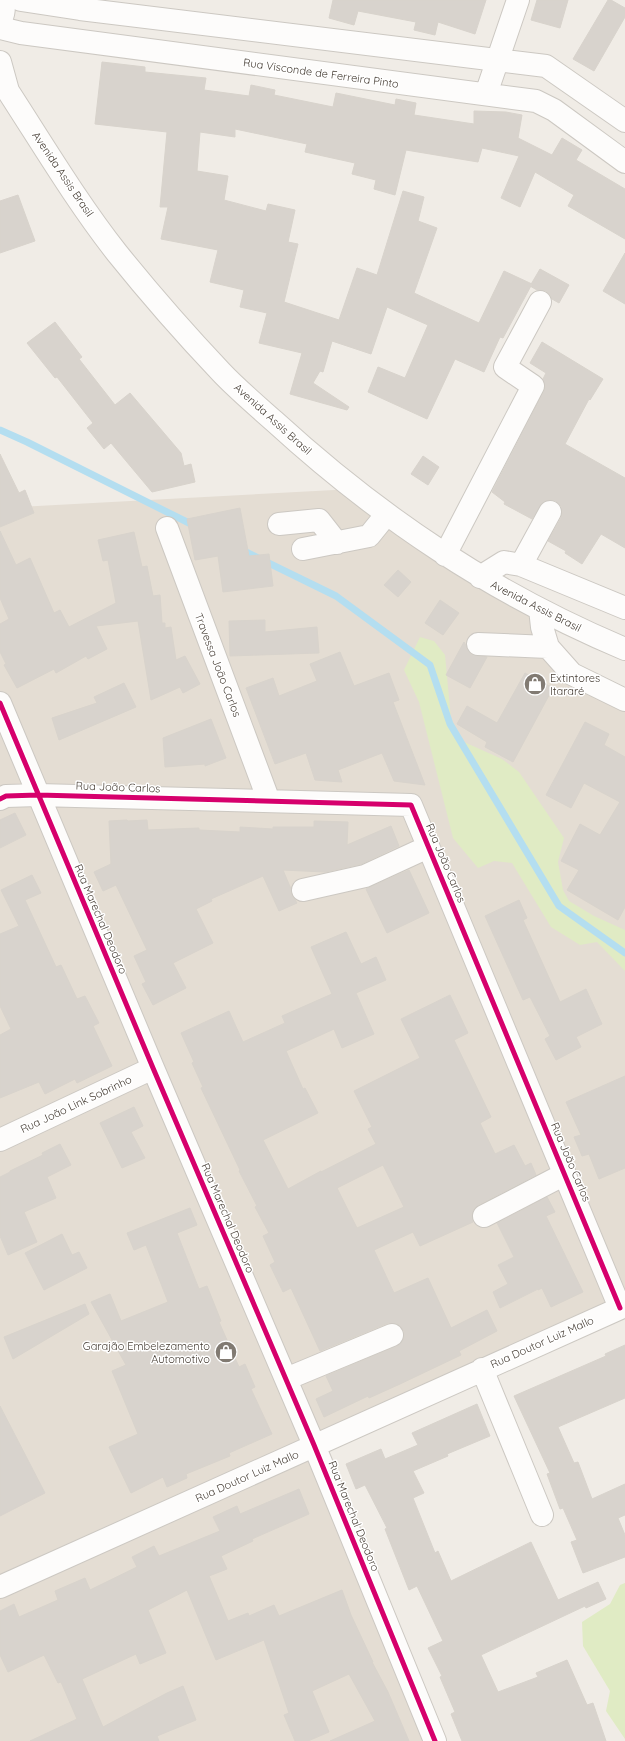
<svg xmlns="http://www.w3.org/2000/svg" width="625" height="1741" font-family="Quicksand,sans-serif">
	<rect width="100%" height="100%" fill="#f0ece6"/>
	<path fill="#e4ddd3" d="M 353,489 L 540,609 L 548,647 L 625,700 L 625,1306 L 314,1445 L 435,1741 L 0,1741 L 0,508 Z"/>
	<path fill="#e0ebc4" d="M 420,637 L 434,641 L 445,655 L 451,719 L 464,742 L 502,759 L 519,772 L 564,838 L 558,862 L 563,890 L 569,901 L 594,916 L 625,930 L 625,971 L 597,942 L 580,945 L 551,927 L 512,863 L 494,861 L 478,868 L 453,838 L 419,702 L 404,670 Z
		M 625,1583 L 625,1739 L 606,1711 L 610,1691 L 583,1646 L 582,1622 L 610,1604 L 620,1585 Z"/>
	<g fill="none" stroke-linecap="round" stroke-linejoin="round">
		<path stroke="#b4def0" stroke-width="7" d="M 0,430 L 27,442 L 195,526
			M 240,549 L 336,596 L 430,665 L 450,724 L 559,906 L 625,953"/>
	</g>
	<path fill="#d8d3cd" stroke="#d8d3cc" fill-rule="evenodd" d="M 333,0 L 486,0 L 475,34 L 438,22 L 435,35 L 414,30 L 416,22 L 358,11 L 354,25 L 329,18 Z
		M 537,0 L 568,0 L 560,28 L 531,20 Z
		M 608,0 L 611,0 L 625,8 L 625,17 L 594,71 L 573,59 Z
		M 102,62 L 145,67 L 145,72 L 206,78 L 204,90 L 249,96 L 251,85 L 275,90 L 274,95 L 333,107 L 336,93 L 395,105 L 396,99 L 416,103 L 414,115 L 474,124 L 474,111 L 506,112 L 522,115 L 518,138 L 552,155 L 562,138 L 582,150 L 576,160 L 625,189 L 625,239 L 568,206 L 574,195 L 535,172 L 520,207 L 501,198 L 519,156 L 482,148 L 478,162 L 406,150 L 395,195 L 374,189 L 376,180 L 352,174 L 355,163 L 305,152 L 307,144 L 235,129 L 235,137 L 200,132 L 197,171 L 228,176 L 224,200 L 266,211 L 268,204 L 295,210 L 288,242 L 298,244 L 284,302 L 339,320 L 357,268 L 377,275 L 403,191 L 424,197 L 418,221 L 437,228 L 414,293 L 479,323 L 504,271 L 532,284 L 503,338 L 500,337 L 484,372 L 455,359 L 427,419 L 368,392 L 378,367 L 405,378 L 428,325 L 387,307 L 371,354 L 332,341 L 323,372 L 320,371 L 313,383 L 349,407 L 347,410 L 290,394 L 302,353 L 259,343 L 267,313 L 240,307 L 244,290 L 210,282 L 218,250 L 161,239 L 168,207 L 160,207 L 167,132 L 95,124 Z
		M 18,195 L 35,241 L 0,253 L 0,201 Z
		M 625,253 L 625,304 L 603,291 Z
		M 540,269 L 569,285 L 559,303 L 552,299 L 546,291 L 537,290 L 530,286 Z
		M 55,322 L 82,357 L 79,359 L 115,405 L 130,393 L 181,453 L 184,466 L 191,464 L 195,482 L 152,492 L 111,443 L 104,449 L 87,428 L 93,423 L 57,377 L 55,378 L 27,343 Z
		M 542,342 L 603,379 L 590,400 L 589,399 L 565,444 L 625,478 L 625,548 L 601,534 L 582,564 L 565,553 L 566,551 L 548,541 L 561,518 L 562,512 L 561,506 L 556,501 L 549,500 L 543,502 L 532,519 L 504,504 L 505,502 L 492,492 L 544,391 L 545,386 L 543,379 L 546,373 L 530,363 Z
		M 0,454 L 19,493 L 25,490 L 34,513 L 0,527 Z
		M 423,456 L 439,467 L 428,485 L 411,474 Z
		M 240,508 L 249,556 L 269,554 L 273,586 L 223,592 L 218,556 L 195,560 L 187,519 Z
		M 0,531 L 16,565 L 30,558 L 54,613 L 60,610 L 69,627 L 116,603 L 108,560 L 103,561 L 98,540 L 134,532 L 142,567 L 147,566 L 153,596 L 160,595 L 162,623 L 165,623 L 165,628 L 171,627 L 176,660 L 185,656 L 200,684 L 183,693 L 180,687 L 151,700 L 138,621 L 96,626 L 107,649 L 88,659 L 86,656 L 56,673 L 54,669 L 17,688 L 4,665 L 6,664 L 0,652 L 0,624 L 9,619 L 0,598 Z
		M 398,570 L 411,582 L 398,597 L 384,585 Z
		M 440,600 L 459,613 L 443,635 L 425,623 Z
		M 265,620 L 265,632 L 317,627 L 319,653 L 230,656 L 229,621 Z
		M 464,642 L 471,654 L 487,657 L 470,688 L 446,675 Z
		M 340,652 L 354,686 L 389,673 L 399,700 L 393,702 L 425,785 L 394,781 L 382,753 L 338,770 L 342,782 L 315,780 L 306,753 L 275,764 L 246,688 L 273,678 L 279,696 L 317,681 L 310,664 Z
		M 525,673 L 553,688 L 513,762 L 485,747 L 487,742 L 457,724 L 467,706 L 497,723 Z
		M 124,683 L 136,707 L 59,740 L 52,718 L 97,703 L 94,697 Z
		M 211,719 L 226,758 L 205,766 L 205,764 L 165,767 L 163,738 Z
		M 585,722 L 609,734 L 604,745 L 625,757 L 625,907 L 618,920 L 567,890 L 579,870 L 561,861 L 580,824 L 600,835 L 620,802 L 584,783 L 571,808 L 546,795 Z
		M 15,813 L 26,835 L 0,848 L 0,820 Z
		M 127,820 L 128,821 L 147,820 L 148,830 L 199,828 L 199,830 L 240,832 L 240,827 L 273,829 L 273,827 L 314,827 L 314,821 L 348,822 L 347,845 L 391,826 L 399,846 L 361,864 L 325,872 L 283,870 L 291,889 L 291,893 L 297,903 L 279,911 L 263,876 L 211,899 L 212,901 L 196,909 L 213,943 L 173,963 L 186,988 L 153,1005 L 142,984 L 146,982 L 134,956 L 147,950 L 116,885 L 103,891 L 94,872 L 111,864 L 109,821 Z
		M 409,870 L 429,913 L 387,933 L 366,889 Z
		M 32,875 L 41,893 L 25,900 L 56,967 L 61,965 L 77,999 L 85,996 L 99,1023 L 93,1026 L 112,1066 L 77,1083 L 75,1079 L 45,1094 L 39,1082 L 0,1098 L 0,1035 L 11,1029 L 0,1006 L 0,934 L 19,926 L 1,890 Z
		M 519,900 L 527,918 L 523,920 L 560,1002 L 586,989 L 602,1024 L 576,1037 L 581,1047 L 556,1060 L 545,1039 L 550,1036 L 530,997 L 523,1000 L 485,916 Z
		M 346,932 L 361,964 L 376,957 L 386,980 L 356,993 L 374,1034 L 342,1048 L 334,1029 L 286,1051 L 303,1089 L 305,1088 L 318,1113 L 263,1140 L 288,1189 L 321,1171 L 321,1172 L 376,1144 L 368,1129 L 372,1127 L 354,1091 L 420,1058 L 401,1019 L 450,995 L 468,1033 L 454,1040 L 491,1117 L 480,1123 L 495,1154 L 514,1145 L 525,1166 L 531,1163 L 536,1175 L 478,1205 L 473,1210 L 472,1215 L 473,1222 L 420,1246 L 413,1232 L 374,1250 L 394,1293 L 428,1278 L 451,1328 L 487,1310 L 497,1331 L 459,1351 L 461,1355 L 400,1384 L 369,1398 L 368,1396 L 324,1417 L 316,1399 L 333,1391 L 326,1376 L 397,1346 L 402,1342 L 404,1337 L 404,1331 L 399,1325 L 394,1323 L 388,1323 L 320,1351 L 291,1288 L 283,1292 L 270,1265 L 275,1262 L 263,1236 L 269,1233 L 255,1207 L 257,1206 L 239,1171 L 240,1170 L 201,1088 L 203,1087 L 192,1063 L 194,1062 L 181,1033 L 229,1011 L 243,1042 L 285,1023 L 282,1016 L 332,994 L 311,947 ZM 383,1165 L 404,1207 L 357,1228 L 337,1188 Z
		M 625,1076 L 625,1168 L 599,1179 L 589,1154 L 582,1156 L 574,1137 L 581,1135 L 566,1102 Z
		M 134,1107 L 143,1126 L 131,1132 L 145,1158 L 122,1168 L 100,1123 Z
		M 60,1144 L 71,1165 L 47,1177 L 56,1198 L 24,1212 L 37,1242 L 8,1255 L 0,1236 L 0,1177 L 10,1172 L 10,1171 L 43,1155 L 42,1153 Z
		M 547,1197 L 555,1212 L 546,1216 L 583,1292 L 551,1307 L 542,1288 L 538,1290 L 538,1289 L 500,1308 L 493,1292 L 508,1284 L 498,1265 L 514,1257 L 497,1223 Z
		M 190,1208 L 197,1225 L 177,1233 L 199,1289 L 207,1286 L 221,1321 L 219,1322 L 239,1367 L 245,1364 L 255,1387 L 251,1389 L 272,1434 L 229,1453 L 230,1456 L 186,1474 L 187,1478 L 167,1487 L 163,1477 L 131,1493 L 109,1447 L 138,1434 L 112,1371 L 126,1365 L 91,1302 L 110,1294 L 121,1321 L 168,1302 L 146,1245 L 134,1250 L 127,1233 Z
		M 62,1234 L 72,1255 L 79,1252 L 87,1268 L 44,1290 L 25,1253 Z
		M 85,1304 L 89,1314 L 13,1359 L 4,1337 Z
		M 625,1345 L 625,1398 L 558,1427 L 574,1463 L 578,1462 L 592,1499 L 625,1484 L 625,1515 L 618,1518 L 625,1535 L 625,1557 L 583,1573 L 571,1542 L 577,1540 L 563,1508 L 560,1509 L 547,1474 L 550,1473 L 514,1396 L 606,1356 L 605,1354 Z
		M 477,1404 L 490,1436 L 447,1454 L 448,1456 L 413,1471 L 424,1493 L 413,1498 L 435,1553 L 438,1551 L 451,1581 L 531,1542 L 558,1600 L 598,1582 L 606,1599 L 586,1608 L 585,1606 L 481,1655 L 498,1692 L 538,1677 L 536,1673 L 567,1660 L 587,1705 L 593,1703 L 606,1741 L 462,1741 L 451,1714 L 455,1712 L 440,1677 L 442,1676 L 428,1648 L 443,1641 L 417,1586 L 409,1590 L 385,1529 L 387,1528 L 365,1485 L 356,1489 L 346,1464 L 381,1449 L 385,1459 L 418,1445 L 412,1433 Z
		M 0,1406 L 45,1493 L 0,1516 Z
		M 299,1489 L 309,1514 L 252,1539 L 253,1541 L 221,1556 L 227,1569 L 209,1576 L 228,1621 L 248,1613 L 249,1616 L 274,1605 L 279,1616 L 342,1590 L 351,1615 L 373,1662 L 372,1662 L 388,1692 L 409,1741 L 330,1741 L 375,1721 L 349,1674 L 312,1691 L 329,1732 L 308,1741 L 295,1741 L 284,1715 L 289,1713 L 264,1640 L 216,1660 L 187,1590 L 148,1610 L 166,1653 L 140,1664 L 136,1654 L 82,1679 L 103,1727 L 167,1693 L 183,1686 L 196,1720 L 157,1736 L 159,1741 L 30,1741 L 77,1719 L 61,1682 L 58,1683 L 44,1655 L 8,1672 L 0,1655 L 0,1611 L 14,1604 L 19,1617 L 58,1600 L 55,1591 L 85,1578 L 90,1590 L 137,1567 L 132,1557 L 154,1546 L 159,1556 L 220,1531 L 213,1517 L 237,1506 L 240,1514 Z"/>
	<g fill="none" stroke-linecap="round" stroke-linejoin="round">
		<g stroke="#ccc8c2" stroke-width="24">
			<path id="minor" d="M 21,0 L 80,9 L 546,66 L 625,121
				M 0,21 C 4,15 5,7 2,0
				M 0,28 L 21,33 L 536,101 L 554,110 L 625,162
				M 0,62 L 8,91
				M 0,81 L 8,91 C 43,145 77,202 117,253 C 150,294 185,334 221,372 C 237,389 256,405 274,421 C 380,518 492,593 625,649
				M 486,94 L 518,0
				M 279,524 L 319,520 L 337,543
				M 167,528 L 269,801
				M 303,549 L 369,536 L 386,515
				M 445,555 L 533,386 L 505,367 L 540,302
				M 521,565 L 550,512
				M 480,577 L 504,562 L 521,565 L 625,608
				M 540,609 L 542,627 L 548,647 L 572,674 L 625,700
				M 478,644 L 548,647
				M 0,703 L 153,1068 L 314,1445 L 435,1741
				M 0,799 L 6,796 L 38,795 L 411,805 L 620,1308
				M 303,890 L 365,876 L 428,847
				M 0,1140 L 153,1068
				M 484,1216 L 565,1174
				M 482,1369 L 542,1515
				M 286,1379 L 392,1335
				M 0,1587 L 625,1306"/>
		</g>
		<use href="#minor" stroke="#fdfcfb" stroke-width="22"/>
		<g stroke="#fff" stroke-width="8">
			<path id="cycleway" d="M 0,703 L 153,1068 L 314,1445 L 435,1741
				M 0,799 L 6,796 L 38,795 L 411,805 L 620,1308"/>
		</g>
		<use href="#cycleway" stroke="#d6006c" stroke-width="5"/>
	</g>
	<defs>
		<g id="shop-disc" transform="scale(1.15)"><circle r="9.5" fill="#817a72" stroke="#fff"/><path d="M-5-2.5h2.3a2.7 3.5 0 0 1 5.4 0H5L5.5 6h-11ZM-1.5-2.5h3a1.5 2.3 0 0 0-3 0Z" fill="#fff"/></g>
	</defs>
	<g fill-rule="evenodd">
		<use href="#shop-disc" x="535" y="684"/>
		<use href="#shop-disc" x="226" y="1352"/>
	</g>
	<g text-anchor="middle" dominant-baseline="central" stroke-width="3" stroke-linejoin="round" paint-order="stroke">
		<g font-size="11" fill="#453c33" stroke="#fff">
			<text transform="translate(321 73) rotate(8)">Rua Visconde de Ferreira Pinto</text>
			<text transform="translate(63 174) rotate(56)">Avenida Assis Brasil</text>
			<text transform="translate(273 419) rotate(42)">Avenida Assis Brasil</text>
			<text transform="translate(536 606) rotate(27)">Avenida Assis Brasil</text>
			<text transform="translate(218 665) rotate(69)">Travessa João Carlos</text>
			<text transform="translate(118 787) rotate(2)">Rua João Carlos</text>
			<text transform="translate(446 863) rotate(67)">Rua João Carlos</text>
			<text transform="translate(101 919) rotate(67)">Rua Marechal Deodoro</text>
			<text transform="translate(76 1104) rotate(-25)">Rua João Link Sobrinho</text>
			<text transform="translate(571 1162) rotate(67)">Rua João Carlos</text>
			<text transform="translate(228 1218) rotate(67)">Rua Marechal Deodoro</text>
			<text transform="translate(542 1342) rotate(-24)">Rua Doutor Luiz Mallo</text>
			<text transform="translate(247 1476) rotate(-24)">Rua Doutor Luiz Mallo</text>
			<text transform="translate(354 1516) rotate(68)">Rua Marechal Deodoro</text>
		</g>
		<g font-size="11" fill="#453c33" stroke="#fff" text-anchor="start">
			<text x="550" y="678">Extintores<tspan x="550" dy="13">Itararé</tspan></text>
			<text x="210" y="1346" text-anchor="end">Garajão Embelezamento<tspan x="210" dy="13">Automotivo</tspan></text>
		</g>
	</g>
</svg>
